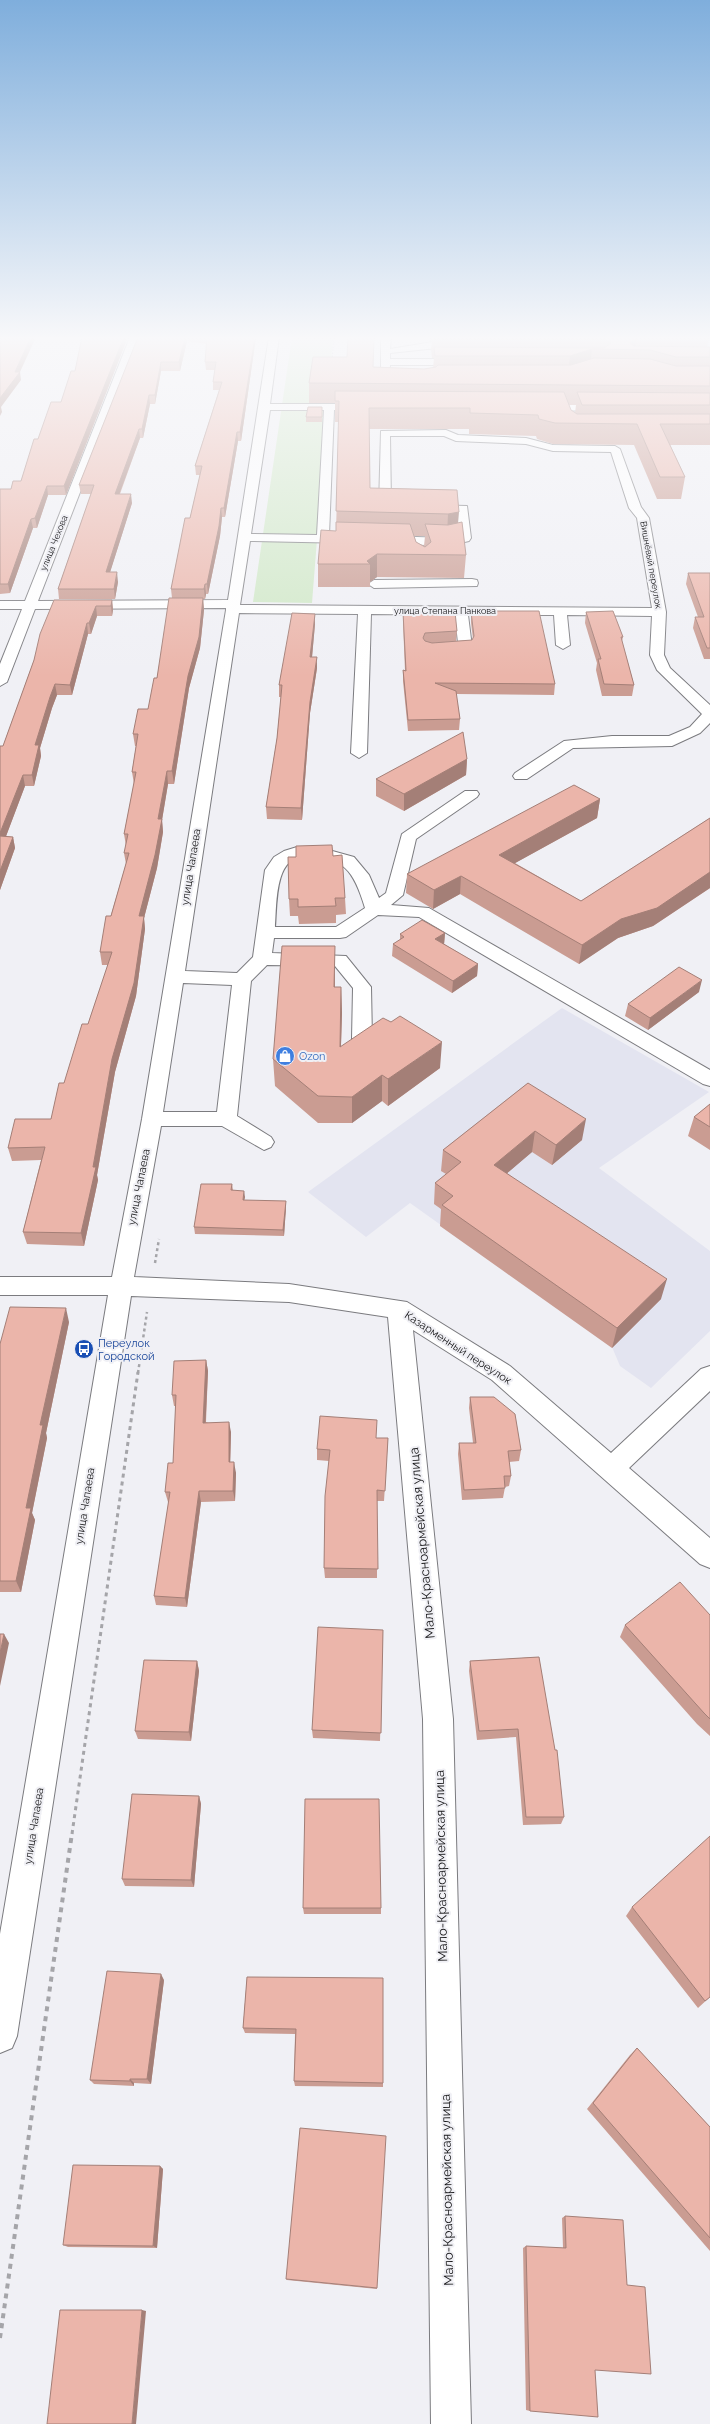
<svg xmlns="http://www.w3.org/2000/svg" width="710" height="2424" font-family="Raleway,sans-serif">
	<rect width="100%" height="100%" fill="#f0f0f5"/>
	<path fill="#e3e4f0" d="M 562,1008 L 709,1092 L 599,1168 L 710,1251 L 710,1331 L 651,1388 L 620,1366 L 612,1347 L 410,1203 L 366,1237 L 308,1192 Z"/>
	<path fill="#d0e8c7" d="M 292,337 L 333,337 L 312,603 L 253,602 Z"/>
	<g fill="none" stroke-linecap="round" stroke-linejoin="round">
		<g stroke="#7b7b7f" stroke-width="2">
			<path id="minor" d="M 130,337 L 140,337 L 38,601 L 228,600 L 269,337 L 279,337 L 270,404 L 364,404 L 369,407 L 364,410 L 334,410 L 329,535 L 350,535 L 356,539 L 350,543 L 250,541 L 240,605 L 652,608 L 637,518 L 629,508 L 611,452 L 553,451 L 526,444 L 456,441 L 444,436 L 390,436 L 391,504 L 400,505 L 402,507 C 397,512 384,512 379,507 L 381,431 L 446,430 L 458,435 L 526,438 L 553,445 L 615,446 L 620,449 L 641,507 L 649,518 L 666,612 L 664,655 L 670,668 L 710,705 L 710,723 L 700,733 L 672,746 L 573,748 L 527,779 L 515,779 L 513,776 L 515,773 L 564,741 L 612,736 L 669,736 L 690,727 L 702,714 L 657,670 L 650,655 L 652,616 L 567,615 L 570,645 L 563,649 L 556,645 L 554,615 L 468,615 L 472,647 C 467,654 446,653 438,651 L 436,648 L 438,645 L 458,643 L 455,615 L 371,614 L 367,753 L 359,758 L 351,753 L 358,614 L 239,613 L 185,971 L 237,973 L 253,957 L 265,870 L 274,857 L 284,851 L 297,847 L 318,847 L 354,857 L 369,875 L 379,898 L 386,893 L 402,834 L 465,791 L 477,791 L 479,794 L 477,797 L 416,839 L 403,895 L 391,905 L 429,908 L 710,1070 L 710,1086 L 703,1084 L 419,917 L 378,915 L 346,937 L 340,938 L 274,938 L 272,953 L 346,956 L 371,987 L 372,1039 L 369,1044 L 362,1045 L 355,1044 L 352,1039 L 353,988 L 335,966 L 267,965 L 251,981 L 237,1116 L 271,1137 L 274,1142 L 271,1147 L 264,1150 L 222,1126 L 161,1126 L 134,1277 L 289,1284 L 407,1302 L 510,1366 L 611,1453 L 701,1369 L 710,1366 L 710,1391 L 629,1468 L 710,1538 L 710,1568 L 700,1564 L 492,1380 L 413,1330 L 453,1719 L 471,2424 L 431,2424 L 423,1719 L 388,1317 L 289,1302 L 131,1296 L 17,2036 L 12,2048 L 0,2053 L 0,1934 L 108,1295 L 0,1295 L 0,1277 L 112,1277 L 142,1119 L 226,610 L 226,608 L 35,609 L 7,682 L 0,686 L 0,664 L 22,609 L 0,609 L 0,601 L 25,601 ZM 270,410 L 324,410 L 317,535 L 251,534 ZM 303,856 C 344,856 354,871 365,908 L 336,927 L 275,927 C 277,905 274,859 303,856 ZM 183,983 L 232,985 L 217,1112 L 163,1112 Z
				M 381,337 L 391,337 L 390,349 L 445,340 L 465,341 L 465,345 L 390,353 L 390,359 L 464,359 L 469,362 L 464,365 L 390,365 L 389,380 L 402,384 L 397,387 L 381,385 Z
				M 540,405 L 606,405 L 611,408 L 606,411 L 536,410 L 535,408 Z
				M 428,505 L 467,506 L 471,538 L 469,541 L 447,546 L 383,543 L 381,540 L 387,536 L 447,538 L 459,536 L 457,511 L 424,510 L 422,508 Z
				M 472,579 L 477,580 L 478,583 L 477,586 L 374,588 L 368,584 L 374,580 Z"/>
		</g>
		<path stroke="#a5a5a9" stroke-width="1" stroke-dasharray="1.5 1.5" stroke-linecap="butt" d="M 332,360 L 334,337"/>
		<path stroke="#a5a5a9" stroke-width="2.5" stroke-dasharray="3 3" stroke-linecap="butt" d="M 155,1263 L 159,1239
			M 138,1373 L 147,1312"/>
		<path stroke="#a5a5a9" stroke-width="3" stroke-dasharray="4 4" stroke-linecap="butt" d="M 72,1834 L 138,1372"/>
		<path stroke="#a5a5a9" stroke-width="4" stroke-dasharray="5 5" stroke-linecap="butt" d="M 0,2338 L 72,1833"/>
		<use href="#minor" fill="#fff" fill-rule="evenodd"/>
	</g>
	<path fill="#ca9c92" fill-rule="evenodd" d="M 82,337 L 128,337 L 66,495 L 48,495 L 37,528 L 33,528 L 10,593 L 0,594 L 0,489 L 11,489 L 21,481 L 38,439 L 61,402 L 75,371 Z
		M 138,337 L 256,337 L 241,441 L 238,441 L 225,517 L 222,517 L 220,536 L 208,594 L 206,594 L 205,599 L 203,599 L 204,610 L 200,648 L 189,688 L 174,784 L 168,784 L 162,820 L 163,832 L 157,868 L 144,918 L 145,929 L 136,996 L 115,1072 L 97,1175 L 98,1180 L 84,1246 L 27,1244 L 23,1232 L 41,1160 L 12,1161 L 8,1148 L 51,1119 L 64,1083 L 88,1024 L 108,965 L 102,965 L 100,952 L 126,864 L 124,853 L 126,846 L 124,834 L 134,784 L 132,772 L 136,746 L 135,746 L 133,734 L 148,709 L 157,678 L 172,598 L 171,589 L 190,518 L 200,475 L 196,475 L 195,466 L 219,390 L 213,390 L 213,382 L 215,370 L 206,370 L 205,362 L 207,344 L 187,341 L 180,371 L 161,371 L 155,404 L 150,404 L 143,438 L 140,438 L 120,494 L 132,503 L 110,572 L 118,582 L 115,599 L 59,599 L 58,589 L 91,494 L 81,494 L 79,485 Z
		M 430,337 L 708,337 L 709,338 L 707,347 L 710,347 L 710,445 L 670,445 L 685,477 L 681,499 L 657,499 L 634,445 L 553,444 L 537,439 L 536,436 L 469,434 L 469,429 L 369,429 L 370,488 L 457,490 L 458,523 L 466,555 L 464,578 L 377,577 L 370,582 L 370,587 L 318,587 L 318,564 L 336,531 L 339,422 L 335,422 L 335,403 L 309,403 L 309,383 L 373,367 L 424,369 L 433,368 L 434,358 L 432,358 L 431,349 L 432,341 L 430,341 ZM 569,405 L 576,405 L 575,413 L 571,410 ZM 414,536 L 425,536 L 424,546 L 416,542 Z
		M 322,412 L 322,422 L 306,422 L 306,417 Z
		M 688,573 L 710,573 L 710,659 L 704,659 L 693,628 L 695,617 L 698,617 L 686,584 Z
		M 54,600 L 112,600 L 113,610 L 112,616 L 97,616 L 91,634 L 88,634 L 72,695 L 57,695 L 52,708 L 40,748 L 41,756 L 34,786 L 25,786 L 6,836 L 13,837 L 15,848 L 0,890 L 0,746 L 3,746 L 34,660 Z
		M 403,612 L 457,631 L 456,641 L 472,640 L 473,639 L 471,623 L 471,612 L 555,684 L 554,695 L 456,694 L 460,719 L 459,730 L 408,731 L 403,681 L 403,670 L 405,671 L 403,623 Z
		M 586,612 L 623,637 L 622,641 L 634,685 L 632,696 L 602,696 L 596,670 L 597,663 L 585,623 Z
		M 315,614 L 315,624 L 312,657 L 317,668 L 310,713 L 302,820 L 267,819 L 266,807 L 277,738 L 281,697 L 279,697 L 279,685 Z
		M 467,759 L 466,775 L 404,811 L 376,796 L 376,779 Z
		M 600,799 L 597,818 L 515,863 L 581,901 L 710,818 L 710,888 L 653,926 L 618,938 L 579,964 L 460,894 L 433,909 L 406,893 L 407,874 Z
		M 333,856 L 345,898 L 346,914 L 336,915 L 336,923 L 299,924 L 298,916 L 290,916 L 289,899 Z
		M 445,933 L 444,944 L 478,964 L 477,976 L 452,993 L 392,956 L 393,944 L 400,940 L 400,934 Z
		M 335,973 L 335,987 L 341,987 L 342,1013 L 341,1047 L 440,1068 L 388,1106 L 382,1101 L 352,1123 L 318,1123 L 275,1086 L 273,1059 Z
		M 699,992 L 648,1030 L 625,1016 L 628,1004 Z
		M 528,1083 L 582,1140 L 552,1165 L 532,1152 L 507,1173 L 661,1299 L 612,1348 L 440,1226 L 441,1209 L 434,1204 L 435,1183 L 446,1174 L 441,1171 L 443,1150 Z
		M 710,1104 L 710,1150 L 688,1136 L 694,1117 Z
		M 232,1184 L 233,1190 L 245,1197 L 244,1200 L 286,1207 L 284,1236 L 195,1234 L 194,1227 Z
		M 69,1322 L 46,1433 L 47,1438 L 32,1513 L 35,1520 L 21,1592 L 0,1592 L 0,1344 Z
		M 206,1360 L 208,1371 L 206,1422 L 231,1432 L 230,1462 L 236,1473 L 235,1501 L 201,1502 L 187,1607 L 156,1605 L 154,1596 L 169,1502 L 168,1502 L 165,1492 L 173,1463 L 176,1406 L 174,1406 L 172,1395 Z
		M 470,1397 L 521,1450 L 519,1461 L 509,1462 L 511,1476 L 509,1486 L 505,1487 L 503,1498 L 462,1500 L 458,1454 L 459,1443 L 473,1443 L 469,1408 Z
		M 376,1438 L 388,1438 L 384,1501 L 377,1501 L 377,1578 L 325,1578 L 324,1568 L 329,1461 L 317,1460 L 317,1449 Z
		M 710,1615 L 710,1736 L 697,1724 L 620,1637 L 625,1625 Z
		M 383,1630 L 380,1741 L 313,1738 L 312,1730 Z
		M 539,1657 L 564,1817 L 561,1824 L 523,1825 L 516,1737 L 477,1740 L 469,1671 L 470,1661 Z
		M 197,1661 L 199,1671 L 191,1741 L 138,1739 L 135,1731 Z
		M 199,1796 L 201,1804 L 194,1887 L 125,1886 L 122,1879 Z
		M 632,1907 L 710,1997 L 698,2008 L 626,1916 Z
		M 303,1908 L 381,1908 L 381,1914 L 304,1914 Z
		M 247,1977 L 383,2083 L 383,2087 L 295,2086 L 294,2081 L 295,2034 L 245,2033 L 243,2028 Z
		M 164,1980 L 151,2084 L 134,2083 L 134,2086 L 94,2084 L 90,2080 Z
		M 637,2048 L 710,2127 L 710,2251 L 587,2109 L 630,2055 Z
		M 160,2166 L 163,2169 L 157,2248 L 68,2247 L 63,2245 Z
		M 565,2216 L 595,2370 L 530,2411 L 526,2410 L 523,2248 L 526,2246 L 563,2248 L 562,2218 Z
		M 286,2279 L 377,2288 L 377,2289 L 287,2280 Z"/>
	<path fill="#a47f77" d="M 31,337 L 36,337 L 20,372 L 21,380 L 1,407 L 2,412 L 0,416 L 0,398 L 15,372 Z
		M 124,337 L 128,337 L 66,495 L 64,486 Z
		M 185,337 L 186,337 L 187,341 L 180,371 L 179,362 Z
		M 255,337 L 256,337 L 241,441 L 240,432 Z
		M 637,338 L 635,350 L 630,343 Z
		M 592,349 L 590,368 L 568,376 L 570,356 Z
		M 161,362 L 161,371 L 155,404 L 155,395 Z
		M 149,395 L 150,404 L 143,438 L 142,429 Z
		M 139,429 L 140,438 L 116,503 L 115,494 Z
		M 237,432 L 238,441 L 225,517 L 224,508 Z
		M 47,486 L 48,495 L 37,528 L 35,518 Z
		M 131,494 L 132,503 L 107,582 L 106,572 Z
		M 221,508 L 222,517 L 220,536 L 208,594 L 207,584 Z
		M 459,512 L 457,535 L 447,536 L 448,514 Z
		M 31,519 L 33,528 L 10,593 L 8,584 Z
		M 377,554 L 377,577 L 370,582 L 370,564 L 367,561 Z
		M 117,572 L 118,582 L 115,599 L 114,589 Z
		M 205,584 L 206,594 L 205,599 L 204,589 Z
		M 203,598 L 204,610 L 200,648 L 189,688 L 174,784 L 172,771 L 188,676 Z
		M 112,600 L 113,610 L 112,616 L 111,606 Z
		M 96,606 L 97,616 L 91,634 L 89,623 Z
		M 315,614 L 315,624 L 311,668 L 310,657 Z
		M 87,623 L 88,634 L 72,695 L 70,685 Z
		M 317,657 L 317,668 L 310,713 L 302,820 L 301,808 L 310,702 Z
		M 55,684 L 57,695 L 52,708 L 40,748 L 41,756 L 34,786 L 32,775 L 35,745 L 50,697 Z
		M 467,759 L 466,775 L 404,811 L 404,794 Z
		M 167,771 L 168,784 L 162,820 L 163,832 L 157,868 L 144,918 L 145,929 L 136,996 L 115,1072 L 97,1175 L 98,1180 L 84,1246 L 81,1233 L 93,1167 L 112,1059 L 139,916 L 158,819 Z
		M 23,775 L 25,786 L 2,847 L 0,840 L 0,833 Z
		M 600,799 L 597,818 L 497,873 L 499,855 Z
		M 13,837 L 15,848 L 0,890 L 0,871 Z
		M 710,872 L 710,888 L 653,926 L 618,938 L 579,964 L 582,945 L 621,919 Z
		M 461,876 L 460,894 L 433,909 L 434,890 Z
		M 445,933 L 444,945 L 435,939 Z
		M 335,946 L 335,973 L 334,1013 L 334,987 Z
		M 478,964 L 477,976 L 452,993 L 453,981 Z
		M 702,980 L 699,992 L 648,1030 L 650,1018 Z
		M 341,987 L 342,1013 L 340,1074 L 340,1047 Z
		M 442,1042 L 440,1068 L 388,1106 L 388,1079 Z
		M 382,1075 L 382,1101 L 352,1123 L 352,1097 Z
		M 586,1119 L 582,1140 L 552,1165 L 556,1145 Z
		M 535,1131 L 532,1152 L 492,1186 L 494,1165 Z
		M 244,1191 L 245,1197 L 243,1206 L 243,1200 Z
		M 286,1201 L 286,1207 L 284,1236 L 283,1230 Z
		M 667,1279 L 661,1299 L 612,1348 L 617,1328 Z
		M 66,1308 L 69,1322 L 46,1433 L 47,1438 L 32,1513 L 35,1520 L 21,1592 L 16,1581 L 26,1508 L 40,1425 Z
		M 206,1360 L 208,1371 L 205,1433 L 203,1423 Z
		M 229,1422 L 231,1432 L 230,1473 L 229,1462 Z
		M 234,1462 L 236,1473 L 235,1501 L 233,1491 Z
		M 199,1491 L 201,1502 L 187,1607 L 185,1598 Z
		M 4,1634 L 9,1643 L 0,1686 L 0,1653 Z
		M 197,1661 L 199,1671 L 191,1741 L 189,1732 Z
		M 199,1796 L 201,1804 L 194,1887 L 191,1880 Z
		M 161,1974 L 164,1980 L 151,2084 L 147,2079 Z
		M 130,2079 L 134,2083 L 134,2086 L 130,2081 Z
		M 160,2166 L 163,2169 L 157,2248 L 153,2246 Z
		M 142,2310 L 146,2311 L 136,2424 L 132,2424 Z"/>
	<path fill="#ebb5aa" stroke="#a47f77" d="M 0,337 L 31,337 L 15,372 L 20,372 L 0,398 Z
		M 82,337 L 124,337 L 64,486 L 47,486 L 35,518 L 31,519 L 8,584 L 0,584 L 0,489 L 11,489 L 13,481 L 21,481 L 34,439 L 38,439 L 51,402 L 61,402 L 71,371 L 75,371 Z
		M 138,337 L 185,337 L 179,362 L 161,362 L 155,395 L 149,395 L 142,429 L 139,429 L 115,494 L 131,494 L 106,572 L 117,572 L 114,589 L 58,589 L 94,485 L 79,485 Z
		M 207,337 L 255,337 L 240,432 L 237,432 L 224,508 L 221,508 L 219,526 L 207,584 L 205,584 L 204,589 L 171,589 L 185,518 L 190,518 L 202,466 L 195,466 L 222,382 L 213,382 L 216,362 L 205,362 Z
		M 348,337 L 374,337 L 373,367 L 424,369 L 436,367 L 438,365 L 571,365 L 594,358 L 650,359 L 676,366 L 710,366 L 710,386 L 309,383 L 313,357 L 347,357 Z
		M 433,337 L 708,337 L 709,338 L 637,338 L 630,343 L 634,346 L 710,347 L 710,357 L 676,357 L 650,350 L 592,349 L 570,356 L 435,356 L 434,347 L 604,348 L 611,343 L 604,339 L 433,339 Z
		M 335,391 L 564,392 L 571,410 L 577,414 L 710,414 L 710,424 L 660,424 L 685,477 L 660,477 L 637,424 L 555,423 L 539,419 L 538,415 L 470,413 L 470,408 L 369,408 L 370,488 L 457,490 L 459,512 L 448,514 L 336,511 L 339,401 L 335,401 Z
		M 577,392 L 710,393 L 710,405 L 582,405 Z
		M 308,407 L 322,407 L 322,417 L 306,417 Z
		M 336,522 L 410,524 L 416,542 L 425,547 L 431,542 L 425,524 L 448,525 L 462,522 L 466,555 L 377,554 L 367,561 L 370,564 L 318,564 L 321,530 L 336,531 Z
		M 688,573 L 710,573 L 710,648 L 707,648 L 695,617 L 704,617 Z
		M 169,598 L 203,598 L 199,637 L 188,676 L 172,771 L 167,771 L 158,819 L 162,819 L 155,855 L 139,916 L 144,916 L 134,983 L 112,1059 L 93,1167 L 96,1167 L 81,1233 L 23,1232 L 45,1147 L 8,1148 L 15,1119 L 51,1119 L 59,1083 L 64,1083 L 82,1024 L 88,1024 L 112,952 L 100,952 L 106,916 L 111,916 L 129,853 L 124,853 L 128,834 L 124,834 L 136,772 L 132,772 L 138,734 L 133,734 L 138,709 L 148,709 L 154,678 L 157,678 Z
		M 54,600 L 112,600 L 111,606 L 96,606 L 89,623 L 87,623 L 70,685 L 55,684 L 50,697 L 35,745 L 39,745 L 32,775 L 23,775 L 0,833 L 0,746 L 3,746 L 34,660 L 40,634 Z
		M 474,611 L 539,611 L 555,684 L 435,683 L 456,691 L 460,719 L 408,720 L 403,670 L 406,671 L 403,612 L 455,612 L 457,631 L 425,633 L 423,638 L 425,641 L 432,643 L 472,640 L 474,636 L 471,612 Z
		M 613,611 L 623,637 L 621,637 L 634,685 L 604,684 L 598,659 L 601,659 L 586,612 Z
		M 292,613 L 315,614 L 310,657 L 317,657 L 310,702 L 301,808 L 266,807 L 277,738 L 282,685 L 279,685 Z
		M 463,732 L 467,759 L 404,794 L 376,779 Z
		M 574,785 L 600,799 L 499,855 L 581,901 L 710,818 L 710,872 L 657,908 L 621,919 L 582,945 L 461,876 L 434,890 L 407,874 Z
		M 0,836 L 13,837 L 0,871 Z
		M 330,845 L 332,845 L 333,856 L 342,855 L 345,898 L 335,898 L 336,906 L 298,907 L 298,899 L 289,899 L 288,857 L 296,857 L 296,846 Z
		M 422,920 L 445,933 L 435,939 L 478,964 L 453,981 L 393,944 L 404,937 L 400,934 Z
		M 282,946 L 335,946 L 334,987 L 341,987 L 340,1047 L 383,1018 L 391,1022 L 400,1016 L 442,1042 L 388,1079 L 382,1075 L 352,1097 L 318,1096 L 273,1059 Z
		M 679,967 L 702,980 L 650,1018 L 628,1004 Z
		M 528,1083 L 586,1119 L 556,1145 L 535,1131 L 494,1165 L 667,1279 L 617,1328 L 442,1205 L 453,1196 L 435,1183 L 461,1162 L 443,1150 Z
		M 710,1104 L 710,1127 L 694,1117 Z
		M 201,1184 L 232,1184 L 231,1190 L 244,1191 L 243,1200 L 286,1201 L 283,1230 L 194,1227 Z
		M 10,1307 L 66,1308 L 40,1425 L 43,1425 L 26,1508 L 31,1508 L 16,1581 L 0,1581 L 0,1344 Z
		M 206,1360 L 203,1423 L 229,1422 L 229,1462 L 234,1462 L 233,1491 L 199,1491 L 185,1598 L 154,1596 L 170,1492 L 165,1492 L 168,1463 L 173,1463 L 176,1395 L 172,1395 L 174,1361 Z
		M 470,1397 L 494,1397 L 515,1414 L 521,1450 L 508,1451 L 511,1476 L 504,1476 L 505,1488 L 464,1490 L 459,1443 L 476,1443 Z
		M 320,1416 L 377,1420 L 376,1438 L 388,1438 L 385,1491 L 377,1490 L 378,1569 L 324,1568 L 325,1496 L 330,1450 L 317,1449 Z
		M 680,1582 L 710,1615 L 710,1719 L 704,1713 L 625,1625 Z
		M 318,1627 L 383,1630 L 381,1733 L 312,1730 Z
		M 0,1634 L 4,1634 L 0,1653 Z
		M 539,1657 L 555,1750 L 557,1750 L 564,1817 L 526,1817 L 518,1729 L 479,1731 L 470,1661 Z
		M 144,1660 L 197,1661 L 189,1732 L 135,1731 Z
		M 132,1794 L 199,1796 L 191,1880 L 122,1879 Z
		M 305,1799 L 379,1799 L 381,1908 L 303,1908 Z
		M 710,1836 L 710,1997 L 705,2001 L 632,1907 Z
		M 107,1971 L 161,1974 L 147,2079 L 130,2079 L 130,2081 L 90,2080 Z
		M 247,1977 L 383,1978 L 383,2083 L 294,2081 L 296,2029 L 243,2028 Z
		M 637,2048 L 710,2127 L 710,2238 L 593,2103 Z
		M 300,2128 L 386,2136 L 377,2288 L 286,2279 Z
		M 73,2165 L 160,2166 L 153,2246 L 63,2245 Z
		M 565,2216 L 623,2220 L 627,2285 L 645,2287 L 651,2374 L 595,2370 L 598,2417 L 530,2411 L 526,2246 L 566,2248 Z
		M 60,2310 L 142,2310 L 132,2424 L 47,2424 Z"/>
	<linearGradient id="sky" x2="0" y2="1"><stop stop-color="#7faedc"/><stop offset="0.5" stop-color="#f8f8fa"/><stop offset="1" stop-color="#f8f8fa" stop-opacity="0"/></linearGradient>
	<rect width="710" height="676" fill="url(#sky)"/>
	<defs>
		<g id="shop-disc" transform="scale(1)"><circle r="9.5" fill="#3f7fe0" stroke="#f0f0f5"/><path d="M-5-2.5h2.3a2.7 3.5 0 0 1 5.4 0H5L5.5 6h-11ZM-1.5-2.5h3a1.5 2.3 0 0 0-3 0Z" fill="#fff"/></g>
		<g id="bus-disc" transform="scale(1)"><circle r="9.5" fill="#1a4fb4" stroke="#f0f0f5"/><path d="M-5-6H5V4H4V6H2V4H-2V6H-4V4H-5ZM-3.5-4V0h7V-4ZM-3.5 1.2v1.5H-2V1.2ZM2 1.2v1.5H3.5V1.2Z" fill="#fff"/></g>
	</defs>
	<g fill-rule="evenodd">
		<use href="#shop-disc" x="285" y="1056"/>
		<use href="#bus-disc" x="84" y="1349"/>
	</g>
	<g text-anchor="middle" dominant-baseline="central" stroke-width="4" stroke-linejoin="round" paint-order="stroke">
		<g font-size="9" fill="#141416" stroke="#f0f0f5">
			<text transform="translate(54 543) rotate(-68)">улица Чехова</text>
			<text transform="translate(651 565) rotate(80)">Вишнёвый переулок</text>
			<text x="445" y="611">улица Степана Панкова</text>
		</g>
		<g font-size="11" fill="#141416" stroke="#f0f0f5">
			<text transform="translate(191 867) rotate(-81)">улица Чапаева</text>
			<text transform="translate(139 1187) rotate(-79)">улица Чапаева</text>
			<text transform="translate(458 1348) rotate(33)">Казарменный переулок</text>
			<text transform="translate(85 1506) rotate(-81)">улица Чапаева</text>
			<text transform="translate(34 1826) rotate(-81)">улица Чапаева</text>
		</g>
		<g font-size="11" fill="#366cbe" stroke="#f0f0f5" text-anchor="start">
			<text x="299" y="1056">Ozon</text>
		</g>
		<g font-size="11" fill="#164399" stroke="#f0f0f5" text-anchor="start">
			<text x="98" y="1343">Переулок<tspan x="98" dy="13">Городской</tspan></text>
		</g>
		<g font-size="13" fill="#141416" stroke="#f0f0f5">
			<text transform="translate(422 1543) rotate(-95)">Мало-Красноармейская улица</text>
			<text transform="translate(441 1866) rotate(-91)">Мало-Красноармейская улица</text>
			<text transform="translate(447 2190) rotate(-91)">Мало-Красноармейская улица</text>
		</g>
	</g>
</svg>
